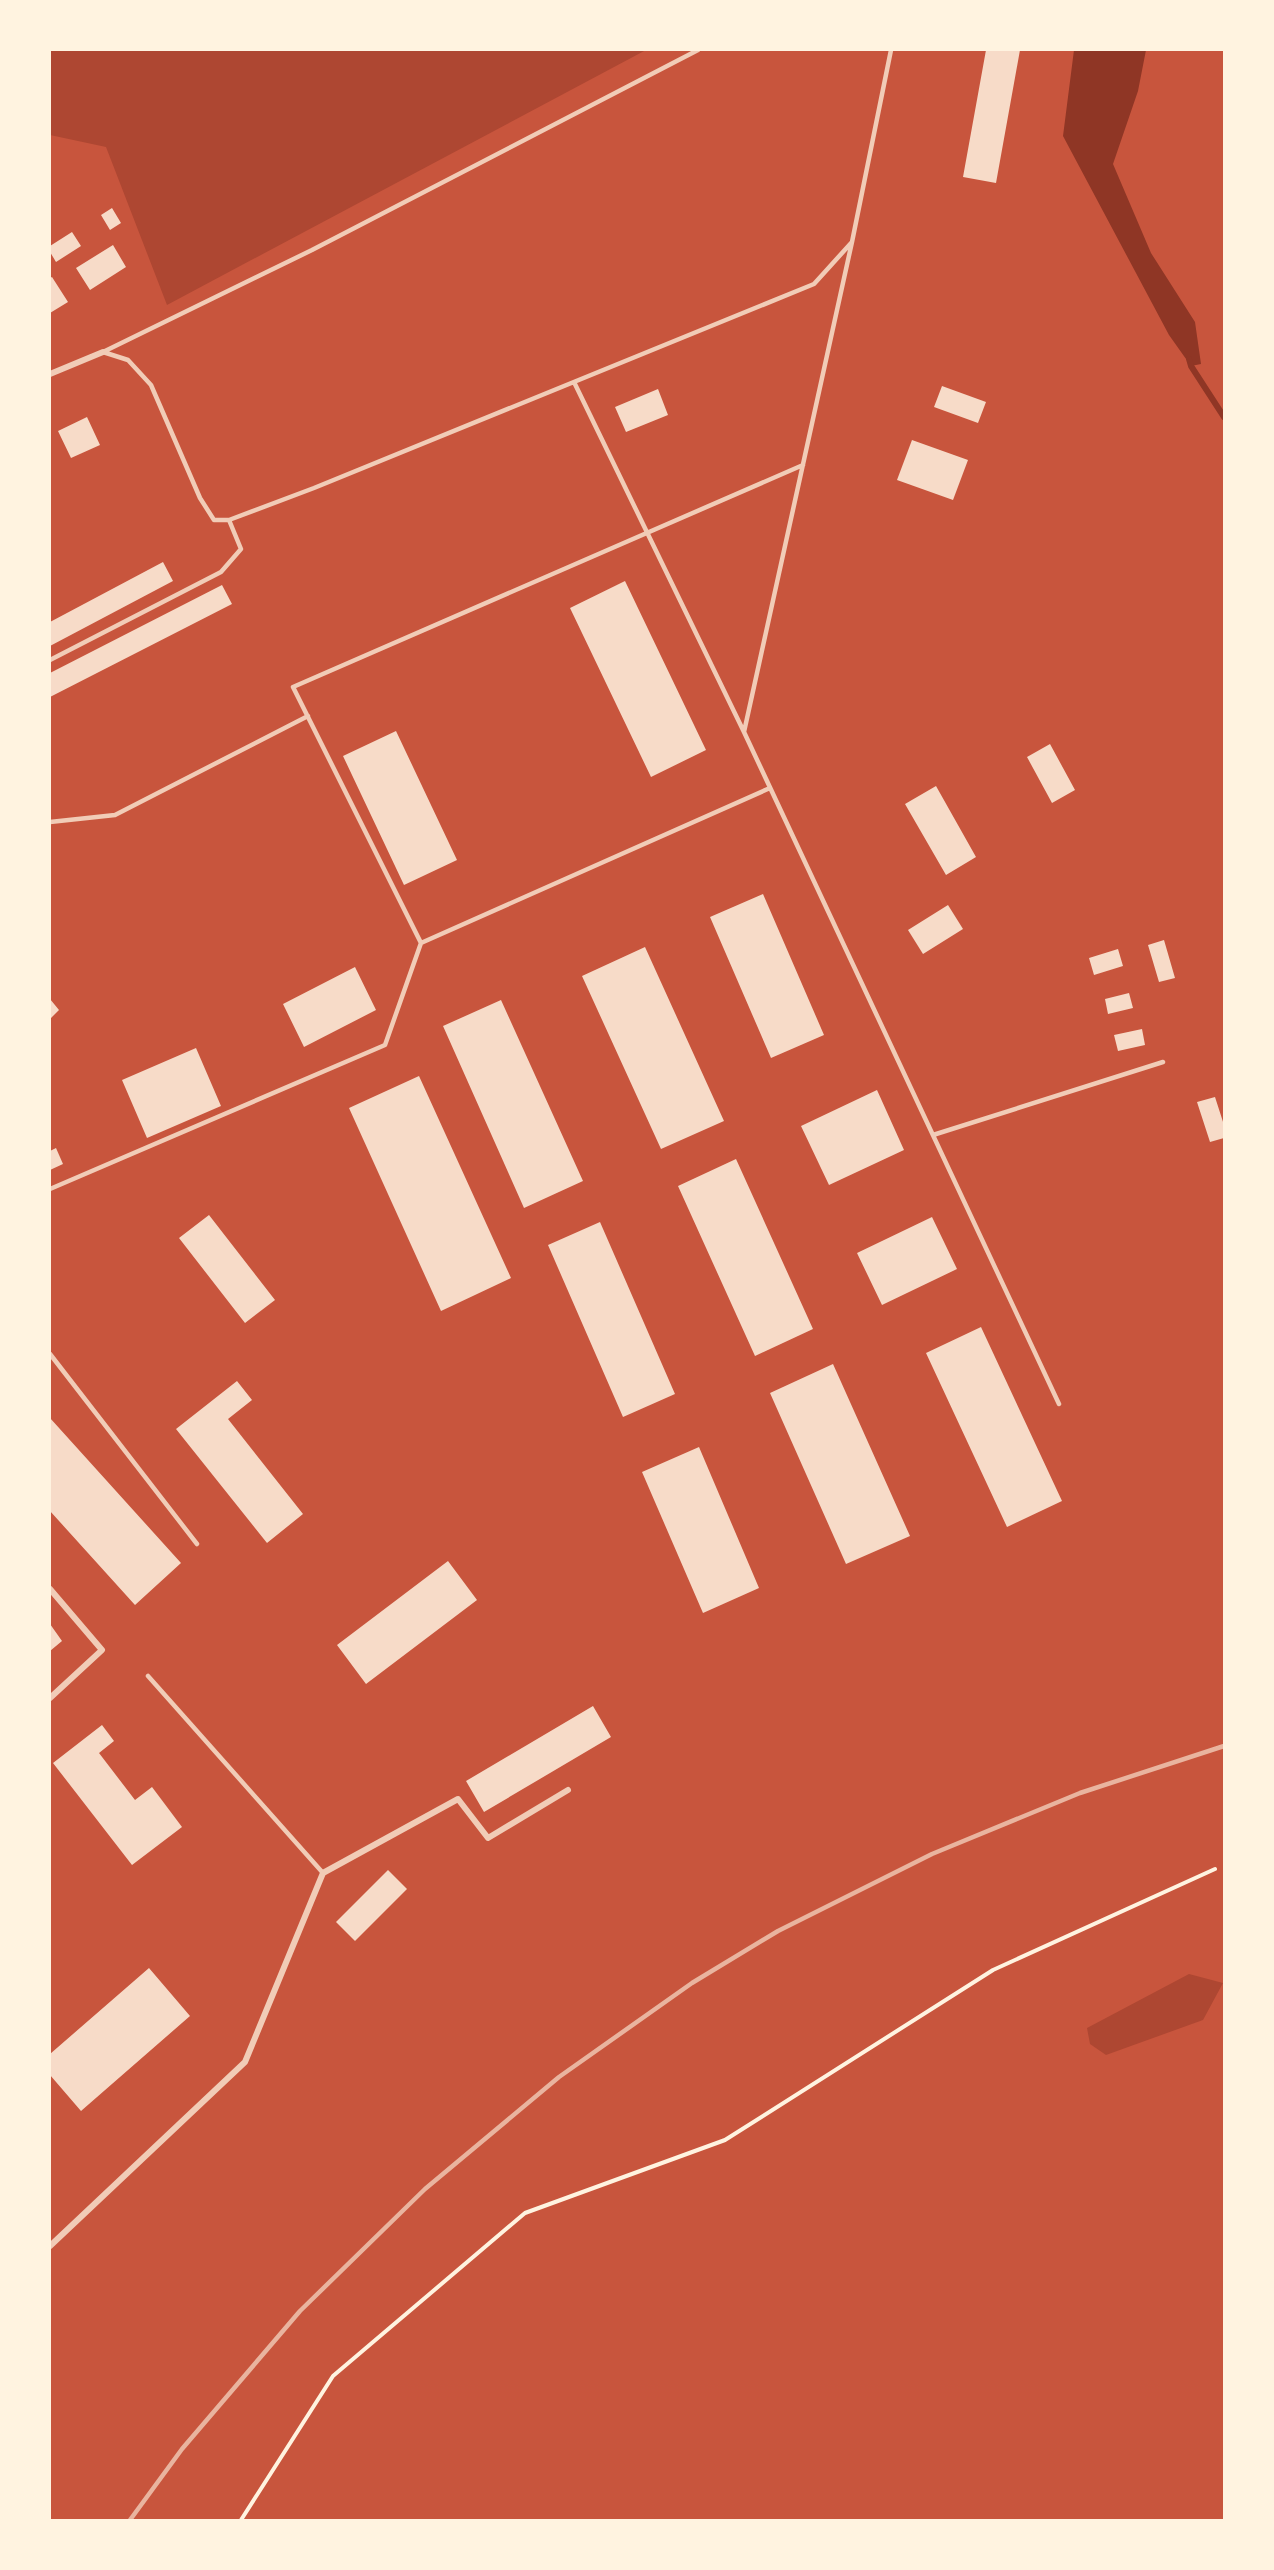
<svg xmlns="http://www.w3.org/2000/svg" width="1274" height="2570" font-family="Manrope,sans-serif">
	<rect width="100%" height="100%" fill="#c8553d"/>
	<path fill="#ae4732" d="M 50,50 L 646,50 L 167,305 L 106,147 L 50,135 Z
		M 1189,1974 L 1223,1983 L 1203,2020 L 1106,2055 L 1090,2044 L 1087,2028 Z"/>
	<path fill="#8f3625" d="M 1074,50 L 1146,50 L 1138,91 L 1113,164 L 1151,253 L 1195,322 L 1201,364 L 1191,366 L 1169,335 L 1063,136 Z"/>
	<g fill="none" stroke-linecap="round" stroke-linejoin="round">
		<path stroke="#8f3625" stroke-width="6" d="M 1189,359 L 1191,366 L 1224,417"/>
	</g>
	<path fill="#f7dbc8" d="M 986,50 L 1020,50 L 996,183 L 963,177 Z
		M 112,208 L 121,223 L 110,230 L 101,215 Z
		M 72,232 L 81,246 L 56,262 L 50,252 L 50,246 Z
		M 113,245 L 126,267 L 90,290 L 76,268 Z
		M 52,277 L 68,302 L 50,313 L 50,278 Z
		M 942,386 L 986,402 L 978,423 L 934,407 Z
		M 658,389 L 668,415 L 626,432 L 615,407 Z
		M 87,417 L 100,445 L 71,458 L 58,431 Z
		M 912,440 L 968,460 L 953,500 L 897,480 Z
		M 163,562 L 173,581 L 50,646 L 50,622 Z
		M 625,581 L 706,750 L 651,777 L 570,608 Z
		M 222,585 L 232,604 L 50,697 L 50,673 Z
		M 396,731 L 457,860 L 404,885 L 343,756 Z
		M 1050,744 L 1075,790 L 1052,803 L 1027,757 Z
		M 936,786 L 976,857 L 946,875 L 905,804 Z
		M 763,894 L 824,1035 L 771,1058 L 710,917 Z
		M 948,905 L 963,929 L 923,954 L 908,930 Z
		M 1164,940 L 1175,978 L 1159,982 L 1148,945 Z
		M 645,947 L 724,1121 L 661,1149 L 582,976 Z
		M 1118,949 L 1123,966 L 1094,975 L 1089,958 Z
		M 355,967 L 376,1010 L 304,1047 L 283,1004 Z
		M 1129,993 L 1133,1008 L 1108,1014 L 1105,999 Z
		M 50,999 L 59,1010 L 50,1019 Z
		M 501,1000 L 583,1181 L 524,1208 L 443,1026 Z
		M 1142,1029 L 1145,1045 L 1118,1051 L 1114,1035 Z
		M 196,1048 L 221,1106 L 147,1138 L 122,1080 Z
		M 419,1076 L 511,1278 L 441,1311 L 349,1108 Z
		M 877,1090 L 904,1150 L 829,1185 L 801,1126 Z
		M 1215,1097 L 1224,1125 L 1224,1138 L 1210,1142 L 1197,1102 Z
		M 56,1148 L 63,1164 L 50,1170 L 50,1151 Z
		M 736,1159 L 813,1329 L 755,1356 L 678,1186 Z
		M 209,1215 L 275,1300 L 245,1323 L 179,1238 Z
		M 932,1217 L 957,1269 L 882,1305 L 857,1253 Z
		M 600,1222 L 675,1394 L 623,1417 L 548,1245 Z
		M 981,1327 L 1062,1501 L 1007,1527 L 926,1353 Z
		M 833,1364 L 910,1536 L 846,1564 L 770,1393 Z
		M 237,1381 L 252,1400 L 228,1419 L 303,1514 L 267,1543 L 176,1429 Z
		M 50,1418 L 181,1563 L 135,1605 L 50,1511 Z
		M 699,1447 L 759,1588 L 703,1613 L 642,1472 Z
		M 448,1561 L 477,1600 L 366,1684 L 337,1645 Z
		M 50,1624 L 62,1641 L 50,1651 Z
		M 593,1706 L 611,1737 L 484,1812 L 466,1781 Z
		M 102,1725 L 114,1741 L 99,1753 L 135,1800 L 152,1787 L 182,1827 L 132,1865 L 53,1763 Z
		M 388,1870 L 407,1889 L 355,1941 L 336,1922 Z
		M 149,1968 L 190,2016 L 81,2111 L 50,2075 L 50,2054 Z"/>
	<g fill="none" stroke-linecap="round" stroke-linejoin="round">
		<path stroke="#fff3e0" stroke-width="4" d="M 241,2520 L 333,2376 L 525,2213 L 725,2140 L 993,1970 L 1215,1869"/>
		<path stroke="#f1ccb7" stroke-width="4.5" d="M 852,242 L 744,732 L 1059,1404
			M 103,352 L 128,360 L 151,385 L 200,498 L 214,520 L 229,520 L 314,488 L 814,284 L 852,242 L 891,50
			M 103,352 L 312,250 L 698,50
			M 574,382 L 744,732
			M 50,660 L 221,572 L 241,549 L 229,520
			M 50,822 L 115,815 L 308,716
			M 421,943 L 293,687 L 803,465
			M 933,1135 L 1163,1062
			M 50,1189 L 385,1045 L 421,943 L 770,788
			M 50,1354 L 197,1544
			M 148,1676 L 323,1873"/>
		<path stroke="#f1ccb7" stroke-width="6" d="M 50,374 L 103,352
			M 50,1589 L 102,1650 L 50,1698
			M 50,2246 L 245,2062 L 323,1873 L 458,1799 L 488,1838 L 568,1790"/>
		<path stroke="#e9b49f" stroke-width="4.5" d="M 130,2520 L 182,2449 L 300,2311 L 425,2189 L 559,2077 L 692,1983 L 778,1931 L 932,1854 L 1080,1793 L 1224,1746"/>
	</g>
	<rect width="1274" height="2570" fill="none" stroke="#fff3e0" stroke-width="102"/>
</svg>
